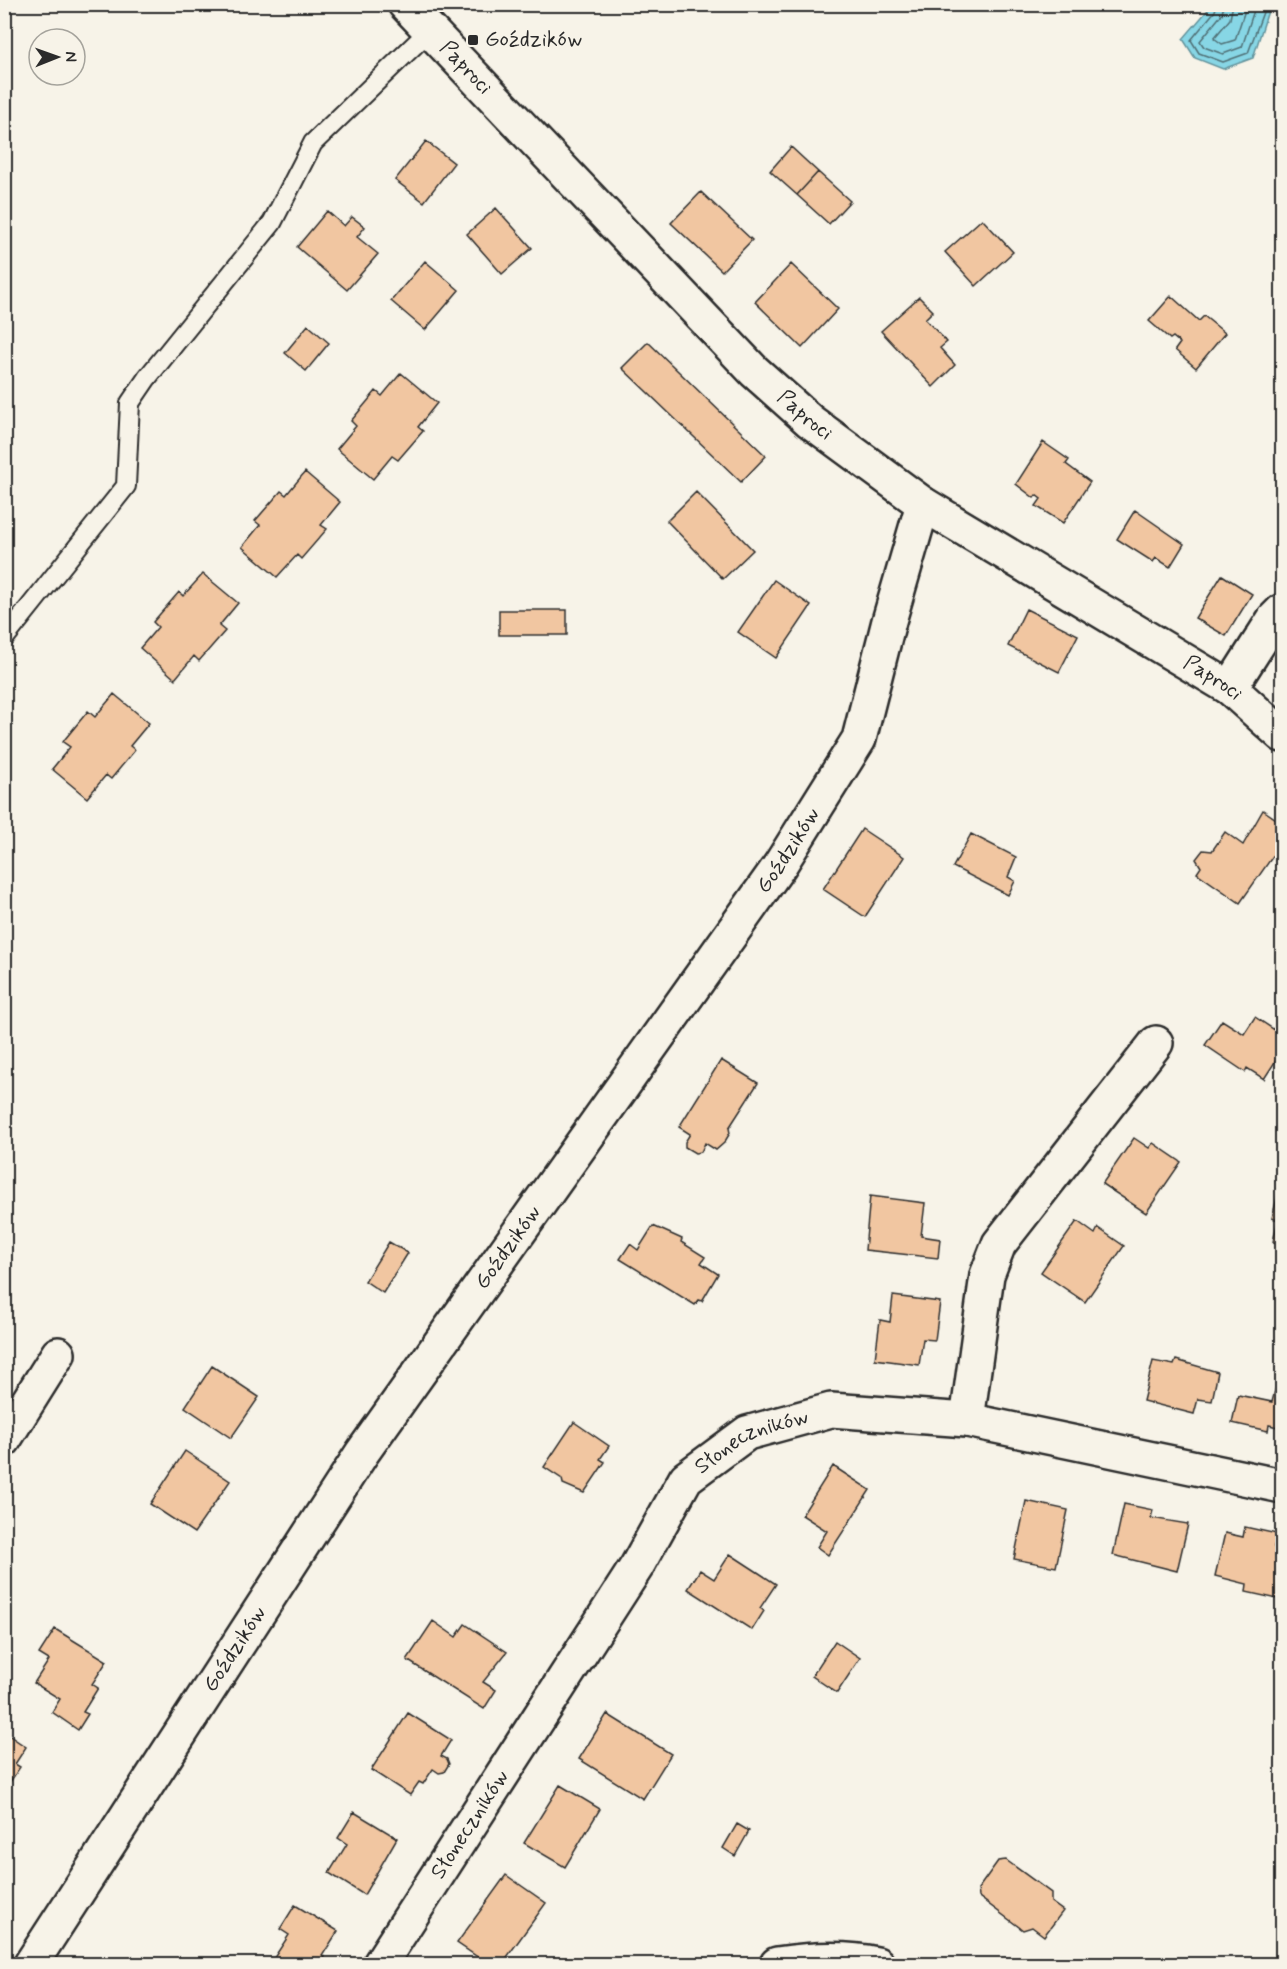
<svg xmlns="http://www.w3.org/2000/svg" width="1287" height="1969" font-family="Mynerve,sans-serif">
	<rect width="100%" height="100%" fill="#f7f3e8"/>
	<filter id="ink" filterUnits="userSpaceOnUse"><feTurbulence type="fractalNoise" baseFrequency=".0167" numOctaves="2"/><feDisplacementMap in="SourceGraphic" scale="12" xChannelSelector="R" yChannelSelector="G"/><feConvolveMatrix kernelMatrix="1 2 1 2 8 2 1 2 1" color-interpolation-filters="sRGB"/></filter>
	<g filter="url(#ink)">
		<path fill="#87d6e5" stroke="#62929b" stroke-width="1.5" d="M 1213,4 L 1275,5 L 1268,11 L 1253,58 L 1223,69 L 1195,58 L 1183,39 Z"/>
		<g fill="none" stroke-linecap="round" stroke-linejoin="round">
			<path stroke="#506f75" stroke-width="1.5" d="M 1217,4 L 1215,11 L 1191,40 L 1199,53 L 1223,62 L 1248,53 L 1266,4
				M 1224,4 L 1222,14 L 1200,41 L 1204,47 L 1223,54 L 1242,47 L 1256,4
				M 1233,4 L 1230,19 L 1214,38 L 1222,44 L 1235,40 L 1247,4"/>
		</g>
		<path fill="#f1c6a1" stroke="#2b2b2b" stroke-width="1.5" d="M 426,141 L 454,163 L 424,202 L 395,180 Z
			M 791,147 L 818,172 L 797,195 L 770,171 Z
			M 818,172 L 850,201 L 829,224 L 797,195 Z
			M 701,192 L 752,240 L 722,271 L 671,223 Z
			M 496,208 L 532,248 L 502,274 L 467,234 Z
			M 327,211 L 344,226 L 352,217 L 365,227 L 357,237 L 378,254 L 347,290 L 297,247 Z
			M 982,219 L 1013,252 L 976,286 L 945,252 Z
			M 425,261 L 459,290 L 425,330 L 391,301 Z
			M 791,264 L 838,309 L 802,348 L 755,302 Z
			M 1171,296 L 1199,321 L 1204,316 L 1225,333 L 1196,368 L 1175,350 L 1180,343 L 1173,337 L 1170,339 L 1149,321 Z
			M 919,297 L 933,311 L 925,319 L 947,342 L 940,348 L 955,365 L 933,387 L 881,331 Z
			M 308,325 L 329,343 L 306,371 L 285,353 Z
			M 648,342 L 766,456 L 741,482 L 622,368 Z
			M 401,373 L 437,403 L 418,427 L 423,431 L 398,460 L 392,456 L 373,479 L 337,449 L 356,426 L 351,421 L 376,391 L 382,396 Z
			M 1043,442 L 1069,460 L 1066,464 L 1090,482 L 1063,523 L 1036,506 L 1041,499 L 1036,495 L 1034,498 L 1016,484 Z
			M 305,472 L 340,502 L 321,525 L 327,529 L 301,559 L 297,555 L 277,577 L 242,547 L 260,525 L 255,521 L 281,491 L 286,495 Z
			M 696,492 L 753,550 L 723,579 L 667,521 Z
			M 1135,510 L 1184,544 L 1170,567 L 1156,558 L 1153,562 L 1117,539 Z
			M 203,574 L 238,603 L 219,626 L 225,631 L 199,661 L 194,656 L 175,679 L 140,648 L 158,627 L 153,622 L 179,592 L 183,596 Z
			M 1222,575 L 1252,594 L 1226,636 L 1195,618 Z
			M 774,580 L 811,606 L 776,658 L 738,632 Z
			M 1026,609 L 1078,635 L 1059,672 L 1008,646 Z
			M 499,610 L 567,610 L 567,635 L 499,635 Z
			M 114,694 L 149,723 L 130,746 L 135,750 L 111,779 L 106,775 L 87,798 L 52,769 L 70,747 L 63,742 L 65,739 L 88,711 L 95,717 Z
			M 1263,810 L 1282,823 L 1282,843 L 1240,903 L 1197,873 L 1201,867 L 1196,859 L 1203,850 L 1212,851 L 1225,832 L 1243,845 Z
			M 862,829 L 904,857 L 865,917 L 823,889 Z
			M 971,834 L 1016,857 L 1008,877 L 1015,881 L 1008,895 L 953,867 Z
			M 1255,1017 L 1282,1035 L 1282,1051 L 1264,1079 L 1247,1068 L 1245,1072 L 1205,1045 L 1222,1020 L 1244,1034 Z
			M 721,1060 L 758,1083 L 729,1128 L 730,1133 L 724,1143 L 716,1150 L 705,1143 L 701,1152 L 695,1153 L 685,1147 L 685,1142 L 690,1134 L 679,1127 Z
			M 1134,1138 L 1149,1148 L 1153,1143 L 1181,1162 L 1146,1213 L 1102,1184 Z
			M 1282,1178 L 1282,1244 L 1273,1242 L 1278,1220 L 1272,1218 Z
			M 870,1196 L 925,1203 L 921,1236 L 940,1239 L 938,1258 L 865,1250 Z
			M 1077,1221 L 1095,1234 L 1098,1228 L 1124,1246 L 1085,1302 L 1041,1272 Z
			M 653,1226 L 682,1239 L 681,1242 L 705,1257 L 701,1263 L 718,1274 L 702,1301 L 699,1300 L 695,1305 L 620,1259 L 630,1244 L 638,1250 Z
			M 389,1242 L 408,1253 L 383,1293 L 365,1281 Z
			M 893,1296 L 940,1302 L 935,1340 L 923,1339 L 919,1365 L 875,1359 L 880,1320 L 890,1322 Z
			M 1176,1360 L 1218,1372 L 1212,1401 L 1198,1399 L 1194,1414 L 1143,1401 L 1153,1361 L 1174,1365 Z
			M 212,1366 L 259,1397 L 231,1438 L 185,1407 Z
			M 1277,1383 L 1282,1384 L 1282,1428 L 1269,1425 L 1268,1431 L 1232,1423 L 1238,1395 L 1272,1402 Z
			M 574,1422 L 609,1446 L 600,1459 L 605,1462 L 584,1493 L 563,1484 L 562,1479 L 544,1467 Z
			M 185,1451 L 230,1481 L 194,1533 L 150,1504 Z
			M 833,1466 L 870,1490 L 828,1555 L 817,1547 L 827,1531 L 802,1515 Z
			M 1026,1501 L 1068,1510 L 1056,1567 L 1014,1559 Z
			M 1124,1504 L 1153,1510 L 1151,1518 L 1188,1524 L 1177,1571 L 1113,1555 Z
			M 1245,1527 L 1277,1534 L 1274,1547 L 1282,1549 L 1282,1600 L 1246,1592 L 1247,1584 L 1215,1576 L 1225,1533 L 1243,1537 Z
			M 730,1554 L 776,1584 L 760,1608 L 764,1611 L 752,1630 L 688,1589 L 700,1570 L 714,1579 Z
			M 433,1621 L 456,1637 L 465,1624 L 507,1652 L 483,1682 L 496,1690 L 484,1709 L 407,1660 Z
			M 55,1629 L 107,1661 L 92,1684 L 98,1688 L 83,1712 L 88,1714 L 78,1730 L 52,1712 L 60,1699 L 34,1683 L 49,1660 L 39,1654 Z
			M 835,1641 L 860,1658 L 837,1693 L 812,1676 Z
			M 408,1713 L 451,1740 L 441,1756 L 447,1759 L 449,1764 L 444,1772 L 439,1773 L 433,1769 L 423,1784 L 419,1782 L 410,1795 L 371,1770 Z
			M 607,1714 L 671,1754 L 643,1799 L 579,1759 Z
			M 4,1732 L 26,1747 L 15,1764 L 20,1767 L 4,1791 Z
			M 560,1785 L 600,1809 L 565,1867 L 524,1843 Z
			M 354,1812 L 397,1838 L 364,1895 L 329,1873 L 347,1844 L 338,1838 Z
			M 737,1824 L 749,1831 L 735,1856 L 723,1848 Z
			M 1006,1860 L 1051,1893 L 1051,1902 L 1063,1911 L 1044,1936 L 1032,1927 L 1023,1930 L 979,1897 L 978,1889 L 998,1861 Z
			M 506,1875 L 546,1903 L 502,1964 L 488,1964 L 457,1943 Z
			M 295,1905 L 338,1931 L 322,1956 L 325,1957 L 320,1964 L 270,1964 L 289,1935 L 280,1929 Z"/>
		<g fill="none" stroke-linecap="round" stroke-linejoin="round">
			<g stroke="#2b2b2b" stroke-width="22">
				<path id="lane" d="M 4,639 L 126,486 L 130,403 L 147,378 L 272,223 L 313,143 L 430,30"/>
			</g>
			<g stroke="#2b2b2b" stroke-width="38">
				<g id="street">
					<path d="M 1230,688 L 1274,619 L 1282,611"/>
					<path d="M 967,1420 L 987,1275 L 999,1244 L 1156,1043"/>
					<path d="M 4,1440 L 58,1354"/>
					<path id="s1" d="M 31,1964 L 362,1453 L 780,865 L 859,739 L 889,621 L 923,504"/>
					<path id="s2" d="M 380,1964 L 637,1566 L 686,1478 L 747,1433 L 831,1410 L 967,1420 L 1282,1486"/>
					<path d="M 777,1964 C 809,1959 846,1957 877,1964"/>
				</g>
			</g>
			<g stroke="#2b2b2b" stroke-width="38">
				<g id="secondary">
					<path id="s3" d="M 405,4 L 754,371 L 810,421 L 923,504 L 1230,688 L 1282,735"/>
				</g>
			</g>
			<use href="#lane" stroke="#f7f3e8" stroke-width="18"/>
			<use href="#street" stroke="#f7f3e8" stroke-width="33"/>
			<use href="#secondary" stroke="#f7f3e8" stroke-width="33"/>
		</g>
	</g>
	<rect fill="#2b2b2b" stroke="#f7f3e8" stroke-width="2" x="467" y="34" width="12" height="12" rx="3"/>
	<g text-anchor="middle" dominant-baseline="central" stroke-width="5" stroke-linejoin="round" paint-order="stroke">
		<g font-size="22" fill="#2b2b2b" stroke="#f7f3e8" text-anchor="start">
			<text x="485" y="40">Goździków</text>
		</g>
		<g font-size="22" fill="#2b2b2b" stroke="#f7f3e8">
			<text stroke="none"><textPath href="#s3" startOffset="88">Paproci</textPath></text>
			<text stroke="none"><textPath href="#s3" startOffset="574">Paproci</textPath></text>
			<text stroke="none"><textPath href="#s3" startOffset="1060">Paproci</textPath></text>
			<text stroke="none"><textPath href="#s1" startOffset="1347">Goździków</textPath></text>
			<text stroke="none"><textPath href="#s1" startOffset="861">Goździków</textPath></text>
			<text stroke="none"><textPath href="#s2" startOffset="651">Słoneczników</textPath></text>
			<text stroke="none"><textPath href="#s1" startOffset="375">Goździków</textPath></text>
			<text stroke="none"><textPath href="#s2" startOffset="166">Słoneczników</textPath></text>
		</g>
	</g>
	<rect width="1287" height="1969" fill="none" stroke="#f7f3e8" stroke-width="24"/>
	<rect x="12" y="12" width="1263" height="1945" fill="none" stroke="#2b2b2b" stroke-width="2" filter="url(#ink)"/>
	<g transform="translate(57 57) rotate(89)"><circle r="28" fill="#f7f3e8" stroke="#a5a39c" stroke-width="1.5"/>
	<path d="M0-4.5L10 22L0 15L-10 22Z" fill="#2b2b2b"/>
	<text y="-9" font-size="16" font-weight="bold" text-anchor="middle" fill="#2b2b2b">N</text>
	</g>
</svg>
